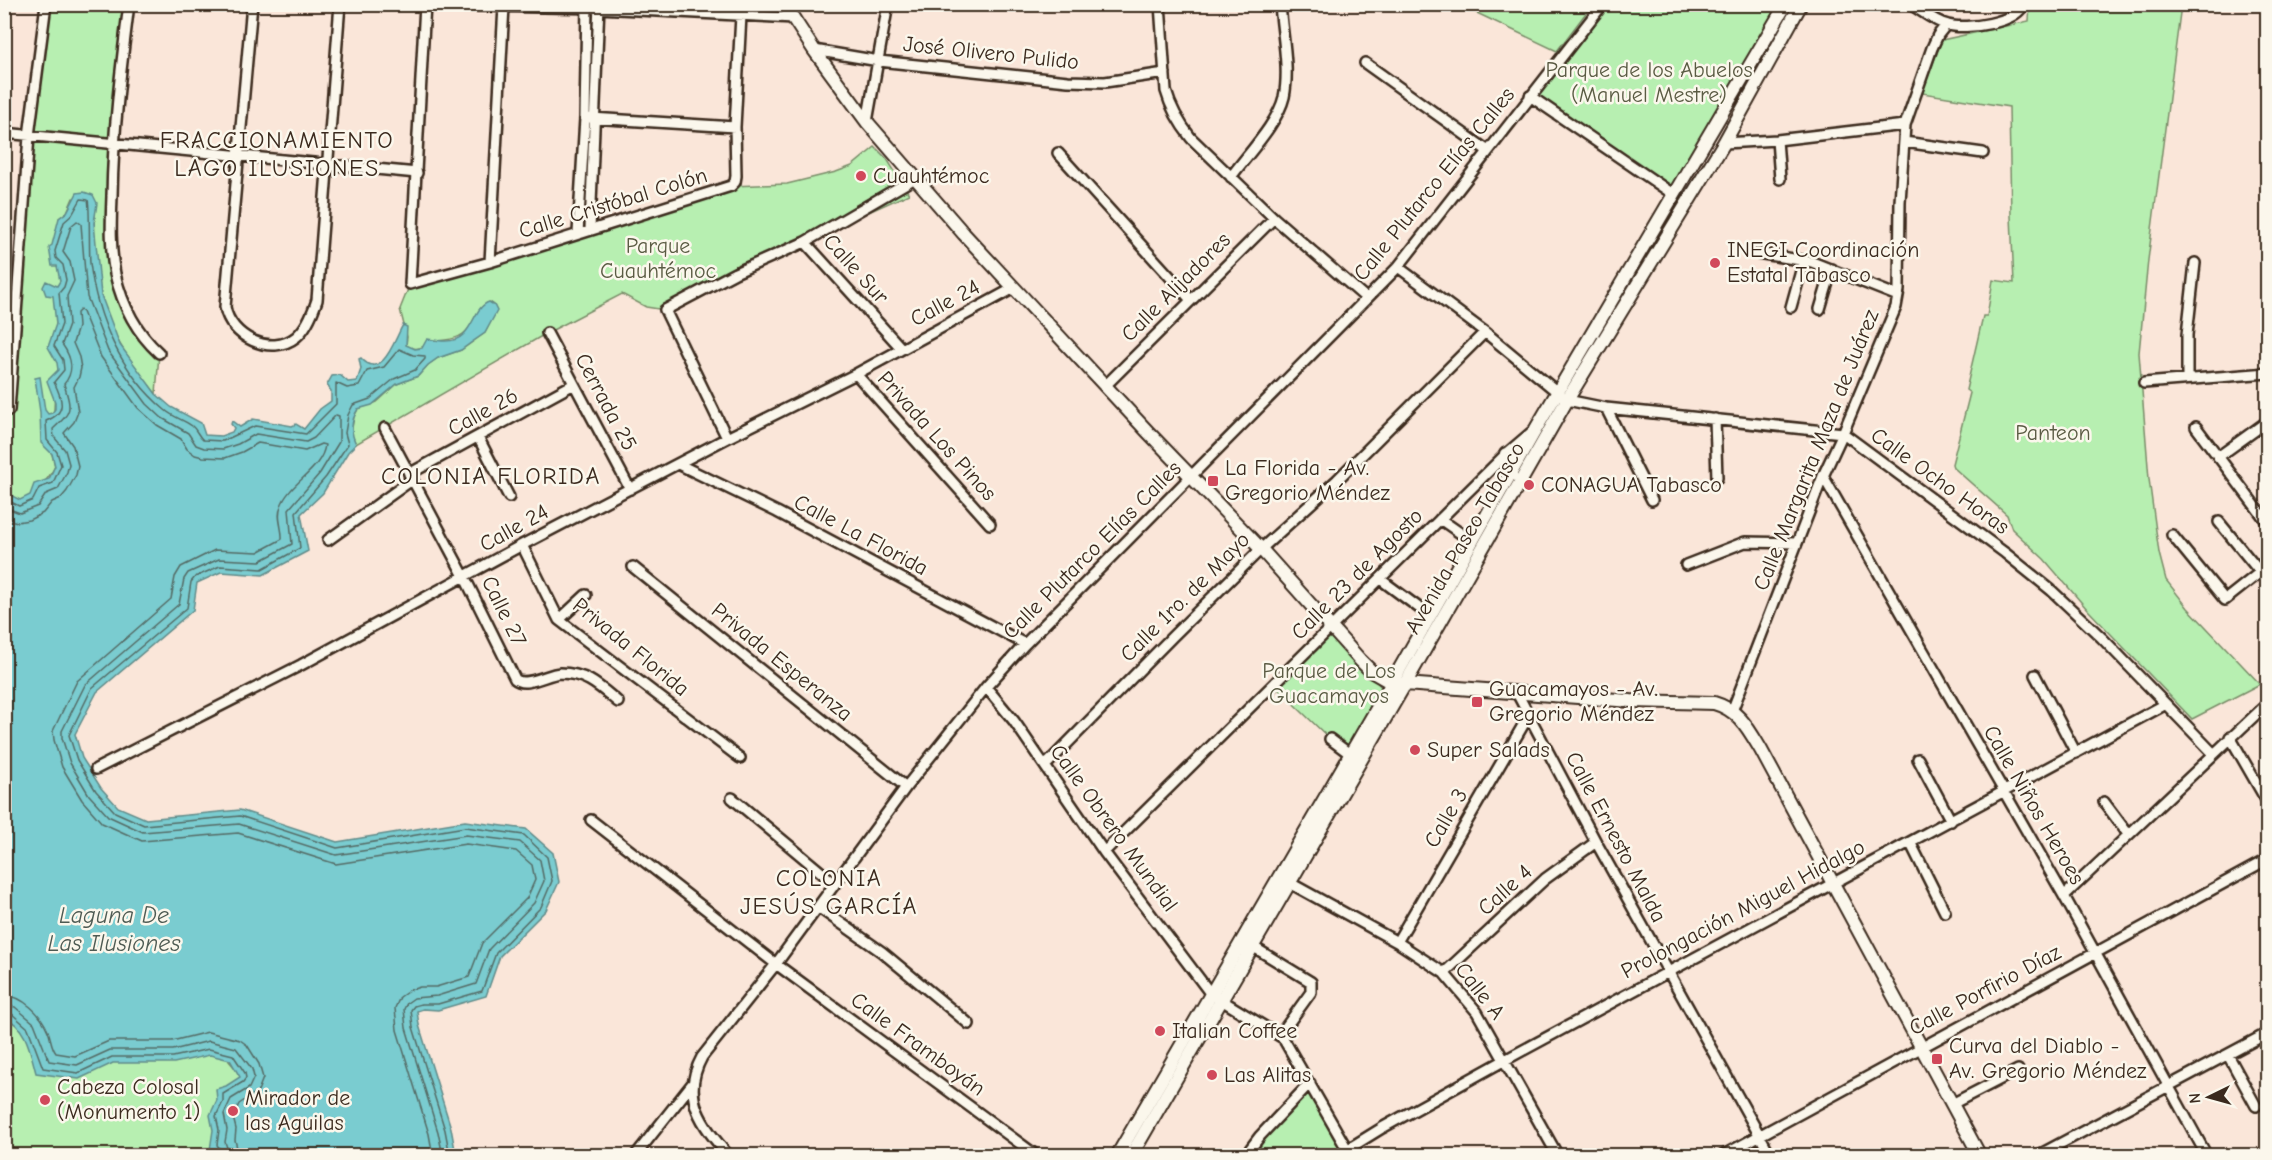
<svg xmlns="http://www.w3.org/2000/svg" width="2272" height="1160" font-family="'Comic Neue',sans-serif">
	<rect width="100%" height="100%" fill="#fae6d9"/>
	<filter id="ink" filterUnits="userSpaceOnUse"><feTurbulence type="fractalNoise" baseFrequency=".0167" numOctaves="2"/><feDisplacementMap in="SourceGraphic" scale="12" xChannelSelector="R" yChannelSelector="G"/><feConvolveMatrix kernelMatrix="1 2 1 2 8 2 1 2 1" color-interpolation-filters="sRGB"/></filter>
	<g filter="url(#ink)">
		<path fill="#b7efb1" stroke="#798c68" stroke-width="1.5" d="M 46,5 L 129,5 L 111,221 L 121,294 L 159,353 L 156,394 C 144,378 131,363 121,346 C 96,305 91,249 96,203 L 73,198 L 67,212 L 59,218 L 60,281 L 54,346 L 58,357 L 58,370 L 55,388 L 52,454 L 55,466 C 51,475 32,501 20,500 C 13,499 10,493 5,488 L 5,437 L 9,410 L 29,136 Z
			M 1460,5 L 1592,5 L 1557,51 Z
			M 1603,5 L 1779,5 L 1673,194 L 1530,96 Z
			M 2030,5 L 2181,5 L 2148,260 L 2139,353 L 2149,479 L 2159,553 L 2166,580 L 2188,608 L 2260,684 L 2192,719 L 2087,609 L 2044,559 L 2012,529 L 2007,515 L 1953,467 L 1952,464 L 1970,393 L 1966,390 L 1983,316 L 1987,316 L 1993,280 L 2014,283 L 2011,216 L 2009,107 L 1922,93 L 1942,40 L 2029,21 Z
			M 875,147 L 887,159 L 909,194 L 784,250 L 665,310 L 646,307 L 622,294 L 547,333 L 356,444 L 351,433 L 354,417 L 358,409 L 377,402 L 397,384 L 418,376 L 428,365 L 438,358 L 461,350 L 485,333 L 496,311 L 494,305 L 490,302 C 475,307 476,325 463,334 C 452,342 443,338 432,343 C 421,347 416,352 406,345 L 407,337 L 400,309 L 410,284 L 731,186 L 787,184 L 836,172 L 852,166 Z
			M 1332,628 L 1386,693 L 1350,754 L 1330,739 L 1274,685 Z
			M 4,1006 L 217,1034 L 229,1061 L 242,1076 L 261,1155 L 5,1155 Z
			M 1310,1083 L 1348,1149 L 1343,1155 L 1245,1156 Z"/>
		<path fill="#7accd0" stroke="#618b89" stroke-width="1.5" d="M 84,192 L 93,195 L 97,203 L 94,223 L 101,295 L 120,345 L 156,394 L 171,407 L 201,423 L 205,435 L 221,436 L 232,432 L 234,428 L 231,424 L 232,421 L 240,427 L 253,419 L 292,426 L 296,424 L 304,429 L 320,409 L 331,401 L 331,391 L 327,385 L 332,376 L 340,375 L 348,382 L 357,381 L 361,369 L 359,359 L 361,358 C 383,383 396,335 403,325 L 407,327 L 406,345 L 415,349 L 422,348 L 427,339 C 433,340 440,341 446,341 C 474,341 471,308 489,302 L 494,305 L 497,311 L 485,333 L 472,342 L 461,350 L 438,358 L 428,365 L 418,376 L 397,384 L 372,405 L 358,409 C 351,420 350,432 356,444 L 348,452 L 323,493 L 301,514 L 308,551 L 263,575 L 221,572 L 197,583 L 193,610 L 97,692 L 75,734 L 82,758 L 101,788 L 118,807 L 146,819 L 240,810 L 337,842 L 465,821 L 526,829 L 553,853 L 559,882 L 546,910 L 500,956 L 486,996 L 438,1010 L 423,1009 L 417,1011 L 419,1025 L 451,1128 L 456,1155 L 220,1155 L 210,1150 L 213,1130 L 210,1115 L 217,1100 L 216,1089 L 226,1086 L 240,1077 L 230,1060 L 210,1055 L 174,1063 L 113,1063 L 79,1079 L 36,1073 C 30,1051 27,1028 5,1017 L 5,480 L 12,496 L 20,500 L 30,495 L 34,484 L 49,479 L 55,466 L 52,454 L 41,443 L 40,412 L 35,378 L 40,377 L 45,410 L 48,414 L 52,413 L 55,409 L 55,402 L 47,381 L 58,370 L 57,363 L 48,347 L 56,324 L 53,296 L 46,295 L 43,287 L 46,281 L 57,286 L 60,281 L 57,266 L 52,266 L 49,247 L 52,245 L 59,218 L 67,212 L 77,193 Z"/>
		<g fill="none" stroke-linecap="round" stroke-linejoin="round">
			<path stroke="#546b65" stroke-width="1.5" d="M 4,496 L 9,501 L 19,506 L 33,500 L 39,488 L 53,483 L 61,465 L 57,452 L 47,440 L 46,421 C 67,413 63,400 54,382 L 64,370 L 63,360 L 54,346 L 62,324 L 59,293 L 64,287 L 66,280 L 63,265 L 56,258 L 55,251 L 64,222 L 72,215 L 81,199 L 88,200 C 90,204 89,252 90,263 C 97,319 121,373 165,410 C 173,417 184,420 192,426 C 197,430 198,436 203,440 L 223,441 L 255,426 L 306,434 L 336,404 L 336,383 L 347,388 L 359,386 L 367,371 L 384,367 L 399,349 L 413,355 L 425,356 L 425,359 L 415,370 L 394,379 L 370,399 L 353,405 L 348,415 L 345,433 L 348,444 L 326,477 L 296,512 L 300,548 L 262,569 L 220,566 L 195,577 L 191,582 L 187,608 L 92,688 L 69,735 L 77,760 L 96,791 L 115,812 L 144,825 L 240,816 L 337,848 L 465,827 L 524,835 L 547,857 L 552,881 L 541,907 L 496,953 L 482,991 L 438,1004 L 421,1004 L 414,1006 L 411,1010 L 413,1027 L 445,1130 L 450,1156
				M 4,507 L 20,513 L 38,506 L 46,494 L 58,489 L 67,472 L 69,464 L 65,450 L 54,437 L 53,429 C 72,411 72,411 64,384 C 75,371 72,358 62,344 L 69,325 L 67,296 L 74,281 L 70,262 L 63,252 L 71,226 L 77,221 L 81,224 L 87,297 L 108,351 L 147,404 L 162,418 L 188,433 L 196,445 L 204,448 L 223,449 L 238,444 L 256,434 L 306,442 L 314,438 L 336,415 L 339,416 L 339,442 L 320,473 L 289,509 L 292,544 L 260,561 L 219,559 L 188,573 L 184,579 L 179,604 L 85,685 L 62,731 L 62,738 L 70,763 L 89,795 L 108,816 L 143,832 L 239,824 L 336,855 L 466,835 L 520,842 L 540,860 L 544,881 L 534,903 L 489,949 L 476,984 L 437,996 L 414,998 L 407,1003 L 404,1009 L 406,1028 L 438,1132 L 443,1156
				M 4,518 L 17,522 L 29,520 L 43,513 L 52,502 L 61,498 L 67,491 L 76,475 L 78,466 L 73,446 L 64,433 L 74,422 L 78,412 L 74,387 L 79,377 L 81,368 L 79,357 L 73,343 L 78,327 L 77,313 L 80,310 L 83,312 L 101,357 L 138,408 L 157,425 L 181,439 L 187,449 L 195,455 L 203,457 L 225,458 L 242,452 L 258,443 L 305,451 L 321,444 L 325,445 C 322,470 289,483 281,506 C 276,517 283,529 282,539 L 258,552 L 215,550 L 181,567 L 175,577 L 171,599 L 77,681 L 53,731 L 54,740 L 62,767 L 82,800 L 102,823 L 142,841 L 238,833 L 336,864 L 466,844 L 516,851 L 532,865 L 535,880 L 527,898 L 482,943 L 469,977 L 436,987 L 420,987 L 410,990 L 400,997 L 395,1008 L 397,1030 L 429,1134 L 433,1156
				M 4,995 C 23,996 41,1014 48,1031 C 51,1038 51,1047 56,1053 L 75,1056 L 109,1041 L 172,1041 L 208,1032 L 240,1040 L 247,1045 L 259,1064 L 263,1078 L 258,1091 L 239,1104 L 233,1117 L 236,1129 L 235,1140 L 239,1156
				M 4,1004 L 15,1007 L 34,1023 L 49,1061 L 77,1065 L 110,1050 L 173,1050 L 209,1041 L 236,1048 L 252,1069 L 254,1077 L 249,1088 L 231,1099 L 224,1114 L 227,1130 L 225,1142 L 230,1156
				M 4,1012 L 11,1013 L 28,1028 L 43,1068 L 78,1073 L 112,1057 L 173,1057 L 209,1049 L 233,1055 L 245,1073 L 246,1078 L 243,1082 L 223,1094 L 223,1102 L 216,1116 L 219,1130 L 217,1145 L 222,1151 L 222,1156"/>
			<g stroke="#3b2a1e" stroke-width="14">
				<path id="street" d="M 129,4 C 121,68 113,132 112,196 C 111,222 110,249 115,274 C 122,304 136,332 159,353
					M 252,4 L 225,307 C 230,337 271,357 296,337 C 307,328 313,312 317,300 L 340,4
					M 425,4 L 410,284 L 490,262 L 731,186 L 735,182 L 736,176 L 735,127 L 741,15
					M 1160,4 L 1166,91 C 1171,109 1180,124 1191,138 L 1274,218 L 1367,299
					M 1910,4 C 1922,11 1935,22 1948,25 C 1965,30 2018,23 2023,4
					M 425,5 L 598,8 L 794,18
					M 814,50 L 879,61 L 1068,81 L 1105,82 L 1165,73
					M 1365,63 L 1488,151
					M 1530,96 L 1673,194
					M 591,118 L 735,127
					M 867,122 L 888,4
					M 4,133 L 417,173
					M 1777,140 L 1780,179
					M 1904,142 L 1983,153
					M 1724,143 L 1777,140 L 1905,125
					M 1058,153 L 1191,300
					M 1231,177 C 1247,155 1278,123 1284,97 C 1290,68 1282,34 1280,4
					M 590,229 L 599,4
					M 578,233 L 585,118 L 587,4
					M 805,242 L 902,349
					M 1757,253 L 1812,262 L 1898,296
					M 490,262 L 504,6
					M 1398,267 L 1485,332 L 1567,400 L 1606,408 L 1843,433 L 2005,553 L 2051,590 L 2102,638 L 2213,753
					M 1791,307 L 1804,260
					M 1820,309 L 1832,269
					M 547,333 L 630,489
					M 856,374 L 990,524
					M 2187,378 L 2187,335 L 2195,263
					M 2144,383 L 2268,373
					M 1106,385 L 1274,218
					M 1606,408 L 1652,500
					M 4,410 L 9,410 L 29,136 L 46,4
					M 1715,419 L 1717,478
					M 2196,427 L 2268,523
					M 385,428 L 465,578 L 515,679 C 525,688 547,674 560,673 C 586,673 599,686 618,702
					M 478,437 L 509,497
					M 727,438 L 665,310 L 735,273 L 805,242 L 915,178
					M 2218,457 L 2268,421
					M 678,464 L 777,512 L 1025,644
					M 409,474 L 574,384
					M 1823,476 L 2064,896 L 2207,1156
					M 1440,519 L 1473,542
					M 2219,522 L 2260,572
					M 2172,535 L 2225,600 L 2268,566
					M 328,540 L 413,479
					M 522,545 L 559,620 L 740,758
					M 1686,565 L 1745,542 L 1797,543
					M 633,567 L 906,787
					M 1380,579 L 1430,616
					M 559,620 L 586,595
					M 2035,675 L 2076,753
					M 986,687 L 1014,721 L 1104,852 L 1210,993 L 1283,1038 L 1351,1156
					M 1517,693 L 1596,842 L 1771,1156
					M 1732,711 L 1823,476 L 1843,433 L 1896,307 L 1899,290 L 1900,202 L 1905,125 L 1932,48 L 1938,35 L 1946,25
					M 2230,737 L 2268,803
					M 1330,739 L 1350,754
					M 1918,759 L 1951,821
					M 1045,766 L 1173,636 L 1261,549 L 1337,480 L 1485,332
					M 96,769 L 301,665 L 522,545 L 727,438 L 856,374 L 1014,288
					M 732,798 L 834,883
					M 2104,802 L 2128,834
					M 591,820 L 776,964 L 1037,1156
					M 1910,842 L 1945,912
					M 1104,852 L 1506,454 L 1533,431
					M 1290,883 L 1397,942 L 1444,973 L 1477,1012 L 1558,1156
					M 2064,896 L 2268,703
					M 818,907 L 882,952 L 969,1024
					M 1397,942 L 1529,715
					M 1252,946 L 1311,982 L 1311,992 L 1280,1035
					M 1444,973 L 1545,879 L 1596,842
					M 2228,1055 L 2256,1106
					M 1952,1104 L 2018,1070
					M 635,1156 L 692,1084
					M 729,1156 C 702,1125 680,1097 702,1057 L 776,964 L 906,787 L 986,687 L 1025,644 L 1398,267 L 1603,4
					M 1245,1156 L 1260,1136 L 1310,1083
					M 1343,1156 L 1348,1149 L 1382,1128 L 1505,1060 L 2166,704
					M 1722,1156 L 2268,859
					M 2037,1156 L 2268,1033"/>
			</g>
			<g stroke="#3b2a1e" stroke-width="16">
				<path id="secondary" d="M 784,4 L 814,50 L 867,122 L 964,234 L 1148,432 L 1261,549 L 1361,661 L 1371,671 L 1392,683 L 1405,684 L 1631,701 L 1714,703 C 1739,710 1748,728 1761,750 L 1980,1156
					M 1506,454 L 1511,475
					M 1117,1156 L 1386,693 L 1537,427 L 1786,4
					M 1131,1156 L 1405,684 L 1567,400 L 1724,143 L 1801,4"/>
			</g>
			<use href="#street" stroke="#fbf7ec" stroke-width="9"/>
			<use href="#secondary" stroke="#fbf7ec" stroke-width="12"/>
		</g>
	</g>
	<g fill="#d1495b" stroke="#fbf7ec" stroke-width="2">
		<circle cx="861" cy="176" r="6"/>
		<circle cx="1715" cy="263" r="6"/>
		<rect x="1207" y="475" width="12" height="12" rx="3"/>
		<circle cx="1529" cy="485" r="6"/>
		<rect x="1471" y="696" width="12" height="12" rx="3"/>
		<circle cx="1415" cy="750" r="6"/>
		<circle cx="1160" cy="1031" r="6"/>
		<rect x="1931" y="1053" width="12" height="12" rx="3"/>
		<circle cx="1212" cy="1075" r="6"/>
		<circle cx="45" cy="1100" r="6"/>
		<circle cx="233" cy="1111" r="6"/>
	</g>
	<g text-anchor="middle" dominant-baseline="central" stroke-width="5" stroke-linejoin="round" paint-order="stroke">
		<g font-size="22" fill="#3b2a1e" stroke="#fbf7ec">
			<text transform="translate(991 53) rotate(6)">José Olivero Pulido</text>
			<text transform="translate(1434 184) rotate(-51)">Calle Plutarco Elías Calles</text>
			<text transform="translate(613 203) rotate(-17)">Calle Cristóbal Colón</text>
			<text transform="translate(856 269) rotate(48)">Calle Sur</text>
			<text transform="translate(1176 287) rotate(-45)">Calle Alijadores</text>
			<text transform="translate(945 303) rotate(-28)">Calle 24</text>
			<text transform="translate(606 402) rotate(62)">Cerrada 25</text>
			<text transform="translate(483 412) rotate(-29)">Calle 26</text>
			<text transform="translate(937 436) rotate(48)">Privada Los Pinos</text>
			<text transform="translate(1816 450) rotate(-68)">Calle Margarita Maza de Juárez</text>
			<text transform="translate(1940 481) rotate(36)">Calle Ocho Horas</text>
			<text transform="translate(514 528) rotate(-29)">Calle 24</text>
			<text transform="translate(861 535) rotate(28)">Calle La Florida</text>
			<text transform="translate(1465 538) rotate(-60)">Avenida Paseo Tabasco</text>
			<text transform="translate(1092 550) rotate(-45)">Calle Plutarco Elías Calles</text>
			<text transform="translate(1357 574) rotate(-45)">Calle 23 de Agosto</text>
			<text transform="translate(1185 597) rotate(-45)">Calle 1ro. de Mayo</text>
			<text transform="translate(504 611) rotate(64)">Calle 27</text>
			<text transform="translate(631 647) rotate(39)">Privada Florida</text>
			<text transform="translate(782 662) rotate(39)">Privada Esperanza</text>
			<text transform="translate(2034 805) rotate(60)">Calle Niños Heroes</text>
			<text transform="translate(1446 818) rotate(-60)">Calle 3</text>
			<text transform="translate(1114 828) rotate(54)">Calle Obrero Mundial</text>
			<text transform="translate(1616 837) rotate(62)">Calle Ernesto Malda</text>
			<text transform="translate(1505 890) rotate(-42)">Calle 4</text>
			<text transform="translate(1743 909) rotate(-28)">Prolongación Miguel Hidalgo</text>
			<text transform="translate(1985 990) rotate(-28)">Calle Porfirio Díaz</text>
			<text transform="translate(1480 991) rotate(52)">Calle A</text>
			<text transform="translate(918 1044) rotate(36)">Calle Framboyán</text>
		</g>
		<g font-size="22" fill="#5a5b43" stroke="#fbf7ec">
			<text x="1649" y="70">Parque de los Abuelos<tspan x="1649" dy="25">(Manuel Mestre)</tspan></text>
			<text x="658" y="246">Parque<tspan x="658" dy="25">Cuauhtémoc</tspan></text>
			<text x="2053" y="433">Panteon</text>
			<text x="1329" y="671">Parque de Los<tspan x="1329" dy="25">Guacamayos</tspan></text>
		</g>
		<g font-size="22" fill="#3b2a1e" stroke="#fbf7ec" text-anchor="start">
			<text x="873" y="176">Cuauhtémoc</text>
			<text x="1727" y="250">INEGI Coordinación<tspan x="1727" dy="25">Estatal Tabasco</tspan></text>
			<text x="1225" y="468">La Florida - Av.<tspan x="1225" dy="25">Gregorio Méndez</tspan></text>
			<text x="1541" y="485">CONAGUA Tabasco</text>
			<text x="1489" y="689">Guacamayos - Av.<tspan x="1489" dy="25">Gregorio Méndez</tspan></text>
			<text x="1427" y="750">Super Salads</text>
			<text x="1172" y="1031">Italian Coffee</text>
			<text x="1949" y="1046">Curva del Diablo -<tspan x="1949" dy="25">Av. Gregorio Méndez</tspan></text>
			<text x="1224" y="1075">Las Alitas</text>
			<text x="57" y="1087">Cabeza Colosal<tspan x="57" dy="25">(Monumento 1)</tspan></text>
			<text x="245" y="1098">Mirador de<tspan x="245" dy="25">las Aguilas</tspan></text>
		</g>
		<g font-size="24" letter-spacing="1.5" fill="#3b2a1e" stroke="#fbf7ec">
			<text x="277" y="140">FRACCIONAMIENTO<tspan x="277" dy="28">LAGO ILUSIONES</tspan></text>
			<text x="491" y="476">COLONIA FLORIDA</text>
			<text x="829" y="878">COLONIA<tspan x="829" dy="28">JESÚS GARCÍA</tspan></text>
		</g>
		<g font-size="24" font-style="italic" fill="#4e5b53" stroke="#fbf7ec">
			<text x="114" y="915">Laguna De<tspan x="114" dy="28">Las Ilusiones</tspan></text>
		</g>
	</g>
	<rect width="2272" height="1160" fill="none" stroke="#fbf7ec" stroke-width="24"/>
	<rect x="12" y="12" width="2248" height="1136" fill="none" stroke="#3b2a1e" stroke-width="2" filter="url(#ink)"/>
	<g transform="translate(2209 1097) rotate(265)" stroke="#fbf7ec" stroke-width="4.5" paint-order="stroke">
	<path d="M0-4.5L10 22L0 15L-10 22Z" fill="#3b2a1e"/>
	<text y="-9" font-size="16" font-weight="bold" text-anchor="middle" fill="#3b2a1e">N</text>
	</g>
</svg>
